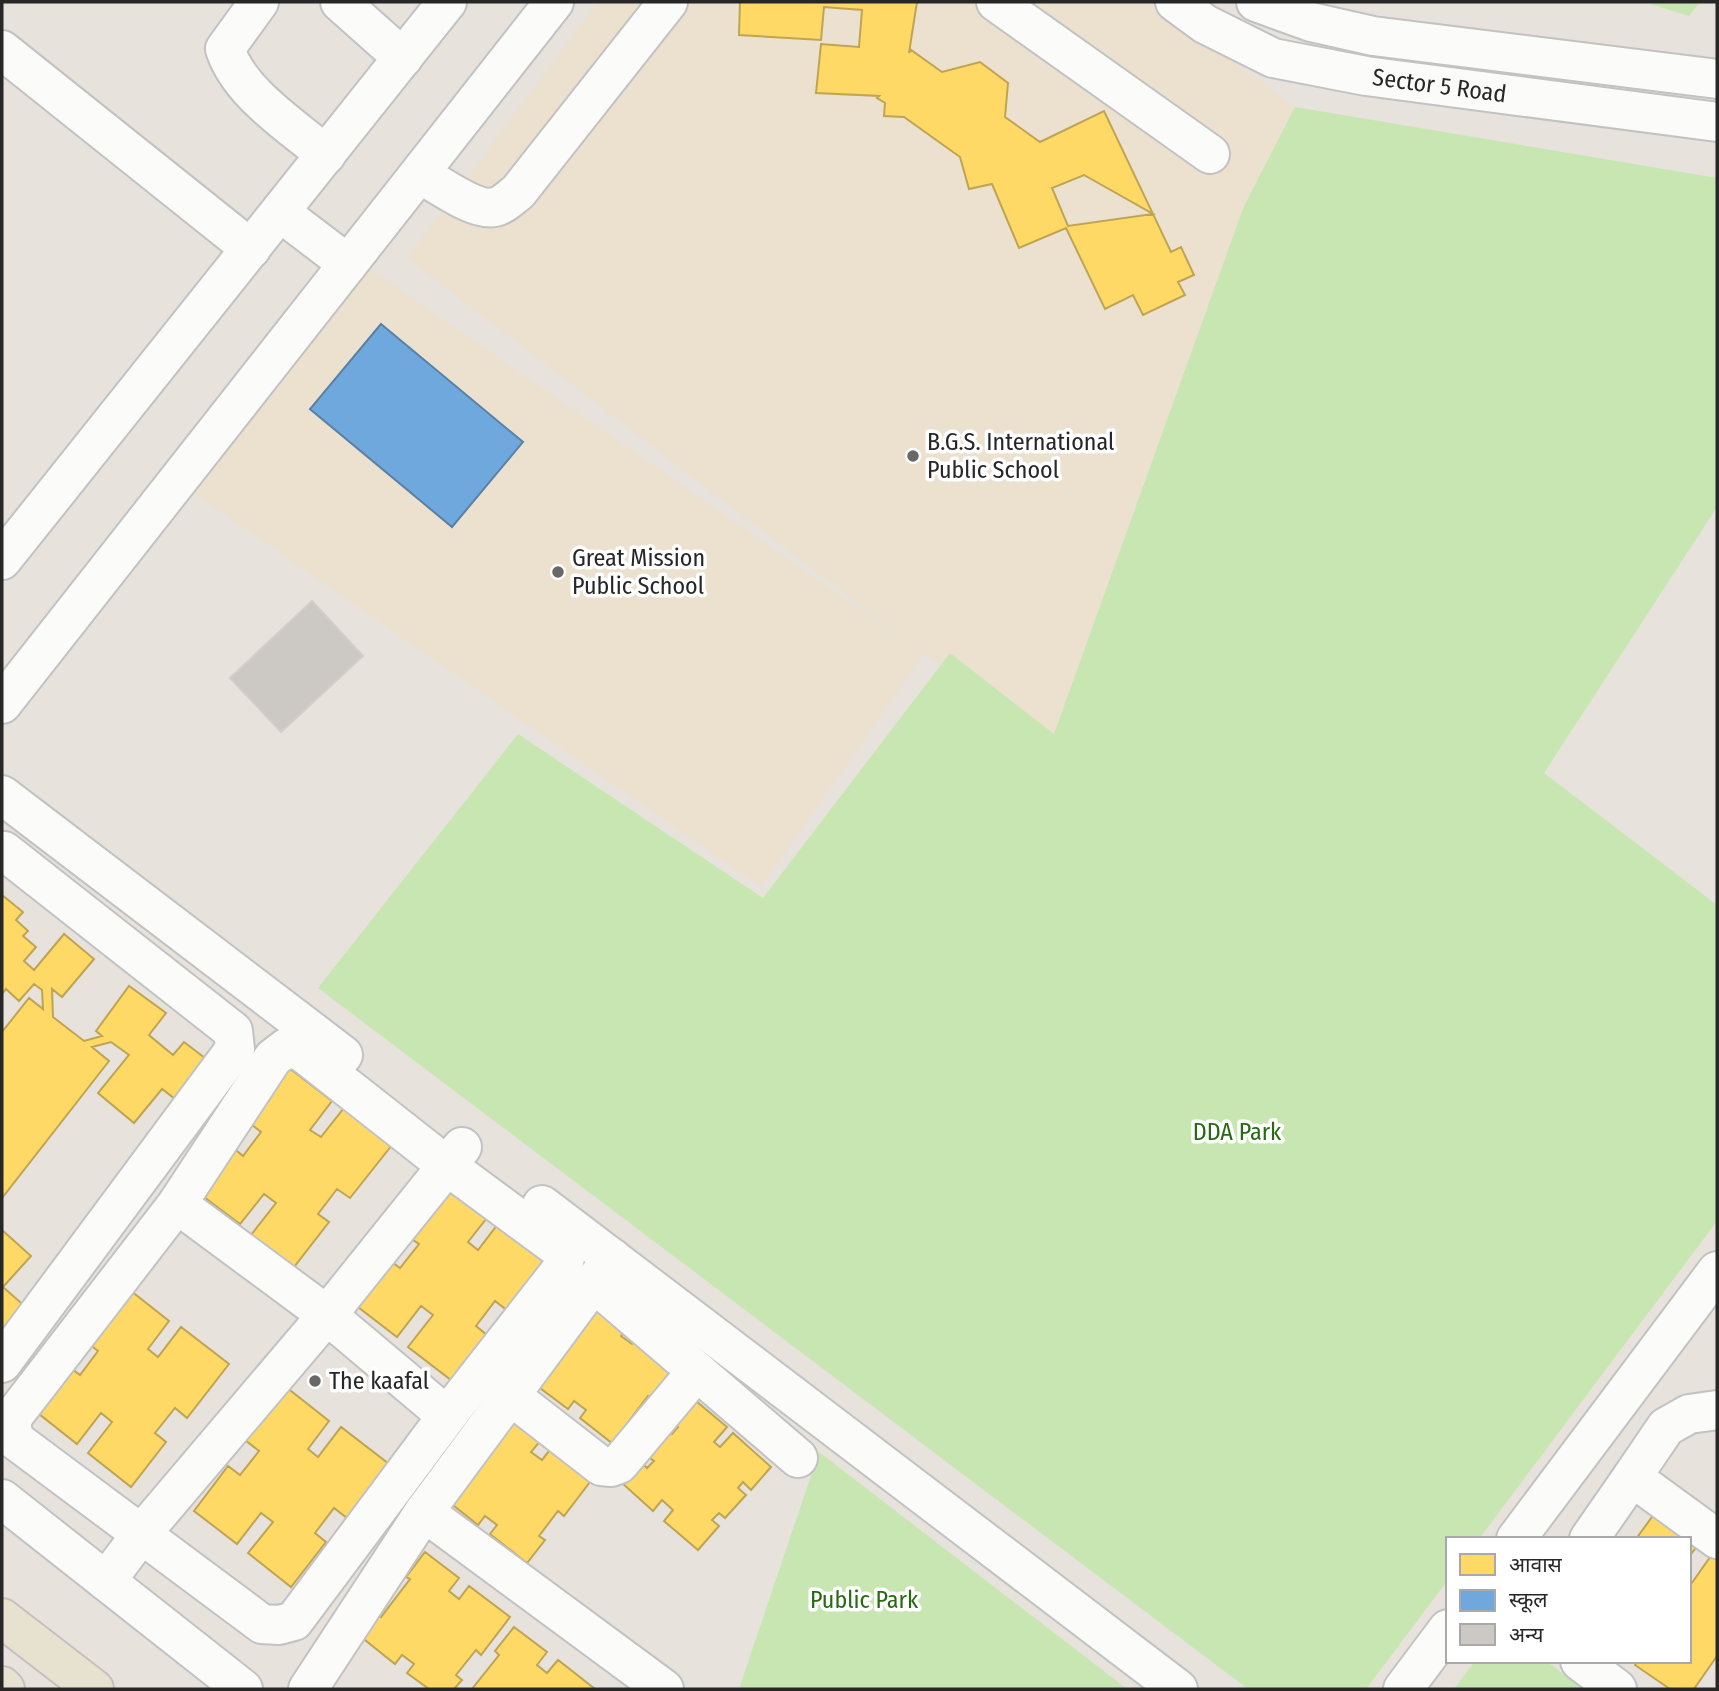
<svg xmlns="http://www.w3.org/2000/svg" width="1719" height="1691" font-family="'Fira Sans Condensed','Noto Sans Devanagari',sans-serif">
	<rect width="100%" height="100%" fill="#e7e2dc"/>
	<path fill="#ece1cf" d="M 598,2 L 1153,2 L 1295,107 L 1054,735 L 924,654 L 761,887 L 191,491 L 355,258 L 906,641 L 407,258 Z"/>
	<path fill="#c8e6b1" d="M 1644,2 L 1700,2 L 1689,16 Z
		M 1295,107 L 1717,178 L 1717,507 L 1544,773 L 1717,905 L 1717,1221 L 1479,1539 L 1448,1539 L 1448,1580 L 1366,1689 L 1248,1689 L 318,988 L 518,734 L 763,898 L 950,653 L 1054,734 L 1244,206 Z
		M 819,1452 L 1127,1689 L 739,1689 Z
		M 1475,1661 L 1546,1661 L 1584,1689 L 1454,1689 Z"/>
	<path fill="#ffd966" stroke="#bea453" stroke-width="2" fill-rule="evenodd" d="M 740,2 L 917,2 L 909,53 L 911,50 L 942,72 L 980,62 L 1008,83 L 1005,117 L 1040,142 L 1104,111 L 1171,252 L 1181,247 L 1194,275 L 1178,282 L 1185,295 L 1143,315 L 1133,295 L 1105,309 L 1066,228 L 1019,248 L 992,184 L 969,189 L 960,157 L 904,117 L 884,116 L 885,103 L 877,98 L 879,96 L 816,93 L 821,44 L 859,47 L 862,10 L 824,7 L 821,40 L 739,35 ZM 1084,175 L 1153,214 L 1068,226 L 1052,188 Z
		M 2,895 L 23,912 L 16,920 L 28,931 L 23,936 L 36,947 L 24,961 L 34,970 L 64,934 L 94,959 L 62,997 L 52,989 L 53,1017 L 84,1041 L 102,1036 L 96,1031 L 129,986 L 166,1013 L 149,1035 L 173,1055 L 184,1042 L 214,1065 L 183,1105 L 162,1089 L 134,1123 L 98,1093 L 129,1055 L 111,1042 L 92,1047 L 109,1061 L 2,1198 L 2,1032 L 29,998 L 43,1009 L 42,990 L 34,984 L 19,1001 L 6,989 L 2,994 Z
		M 289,1068 L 332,1101 L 310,1130 L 321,1137 L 344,1108 L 392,1145 L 350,1198 L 337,1189 L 318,1214 L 329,1222 L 294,1267 L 251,1235 L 276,1203 L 264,1194 L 240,1224 L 196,1191 L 231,1146 L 243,1156 L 261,1132 L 247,1121 Z
		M 446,1180 L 490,1214 L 468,1242 L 478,1250 L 501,1220 L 549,1257 L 508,1311 L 495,1301 L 476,1326 L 487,1335 L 451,1380 L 408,1347 L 433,1315 L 421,1306 L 397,1337 L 354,1304 L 388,1259 L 400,1268 L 419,1244 L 404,1234 Z
		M 2,1230 L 31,1256 L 3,1287 L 29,1310 L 2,1339 Z
		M 126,1287 L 169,1321 L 148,1349 L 158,1357 L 181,1327 L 229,1364 L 187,1418 L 175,1408 L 155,1433 L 166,1442 L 131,1487 L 88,1453 L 112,1422 L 101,1413 L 77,1444 L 34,1410 L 68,1366 L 80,1375 L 98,1351 L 84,1340 Z
		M 598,1298 L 631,1324 L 621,1336 L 632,1344 L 642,1332 L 683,1363 L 654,1401 L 648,1396 L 629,1421 L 634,1425 L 617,1447 L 580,1418 L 586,1410 L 574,1401 L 568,1409 L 532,1382 Z
		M 286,1387 L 329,1421 L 308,1449 L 318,1457 L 341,1427 L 389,1464 L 347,1518 L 334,1508 L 315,1533 L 326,1542 L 291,1587 L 248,1553 L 273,1522 L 261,1513 L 237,1544 L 194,1511 L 228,1466 L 240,1475 L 259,1451 L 245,1440 Z
		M 696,1401 L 727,1427 L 714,1442 L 720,1447 L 733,1433 L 771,1467 L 751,1490 L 743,1482 L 738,1488 L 746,1495 L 725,1518 L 719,1513 L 712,1520 L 719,1526 L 698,1550 L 664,1521 L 673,1510 L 662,1500 L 653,1511 L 622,1483 L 641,1462 L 647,1468 L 654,1461 L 647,1456 L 669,1431 L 672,1434 L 678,1427 L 675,1424 Z
		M 508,1413 L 542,1439 L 531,1452 L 542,1460 L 552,1447 L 593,1478 L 564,1516 L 558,1511 L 539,1536 L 545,1540 L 527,1563 L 490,1534 L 497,1525 L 485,1516 L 478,1525 L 443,1497 Z
		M 1657,1510 L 1700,1542 L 1689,1557 L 1689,1539 L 1636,1539 Z
		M 425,1552 L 459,1578 L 449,1591 L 459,1599 L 469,1586 L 510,1617 L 481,1655 L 476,1650 L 456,1675 L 462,1680 L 454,1689 L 429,1689 L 407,1673 L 414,1664 L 402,1655 L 395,1664 L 360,1636 L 377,1614 L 381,1617 L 410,1579 L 406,1577 Z
		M 1713,1553 L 1717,1556 L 1717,1656 L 1694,1689 L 1670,1689 L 1635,1665 L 1637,1661 L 1689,1661 L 1689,1587 Z
		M 514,1627 L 547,1652 L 537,1665 L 547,1673 L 558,1660 L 595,1689 L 472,1689 L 499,1655 L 495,1651 Z"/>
	<path fill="#6fa8dc" stroke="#5981a6" stroke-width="2" d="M 381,324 L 523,442 L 452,527 L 310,409 Z"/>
	<path fill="#ccc8c3" stroke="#d2cec8" stroke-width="2" d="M 312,601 L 363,656 L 281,732 L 230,678 Z"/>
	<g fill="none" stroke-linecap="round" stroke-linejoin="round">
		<g stroke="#c3c2c3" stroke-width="42">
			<g id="minor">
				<path d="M 259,2 L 225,49 C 240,94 291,125 326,155"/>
				<path d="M 340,2 L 403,58"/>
				<path d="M 996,2 L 1210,154"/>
				<path id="s1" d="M 1175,2 L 1205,24 L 1273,58 L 1366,76 L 1717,122"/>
				<path d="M 1256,2 L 1311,22 L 1373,36 L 1717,79"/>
				<path d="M 2,50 L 251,249"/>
				<path d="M 420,174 C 437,183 475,212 495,207 C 504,205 511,197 518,192 L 668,2"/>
				<path d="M 281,213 L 348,264"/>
				<path d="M 2,560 L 447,2"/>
				<path d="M 2,704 L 554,2"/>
				<path d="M 2,795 L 343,1055"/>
				<path d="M 2,852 L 4,851 L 233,1031 L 235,1049 L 2,1363"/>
				<path d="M 286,1048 L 301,1051 L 446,1165 L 561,1250 L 565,1258 L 561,1270 L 447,1416 L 294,1621 L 279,1625 L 262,1624 L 15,1440 L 12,1429 L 12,1418 L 177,1204 L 273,1058 Z"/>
				<path d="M 177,1204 L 327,1315 L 447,1416"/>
				<path d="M 542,1205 L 1178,1689"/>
				<path d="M 594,1283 L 798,1458"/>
				<path d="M 511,1396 L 601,1466 L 611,1467 L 619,1464 L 697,1371"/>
				<path d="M 1717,1410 L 1689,1414 L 1666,1427 L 1632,1477 L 1717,1539"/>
				<path d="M 2,1499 L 243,1689"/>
				<path d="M 424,1512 L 612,1258"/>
				<path d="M 1516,1539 L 1717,1271"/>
				<path d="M 1589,1539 L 1632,1477"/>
				<path d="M 106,1581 L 142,1533 L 327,1315 L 462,1147"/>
				<path d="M 1580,1661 L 1617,1689"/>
				<path d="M 308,1689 L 424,1512 L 664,1689"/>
				<path d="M 1403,1689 L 1448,1629"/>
			</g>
		</g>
		<g stroke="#c3c1bf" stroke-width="42">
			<path id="major" d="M 2,1618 L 94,1689
				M 2,1686 L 5,1689"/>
		</g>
		<use href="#minor" stroke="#fbfbfa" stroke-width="38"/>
		<use href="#major" stroke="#e7e1d0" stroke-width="38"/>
	</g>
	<g fill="#6a6866" stroke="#fff" stroke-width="2.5">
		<circle cx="913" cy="456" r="7"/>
		<circle cx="558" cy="572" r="7"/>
		<circle cx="315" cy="1381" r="7"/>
	</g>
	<g text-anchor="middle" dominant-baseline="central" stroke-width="7" stroke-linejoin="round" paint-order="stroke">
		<g font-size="24" fill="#272727" stroke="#fff">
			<text stroke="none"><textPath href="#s1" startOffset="282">Sector 5 Road</textPath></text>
		</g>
		<g font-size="24" fill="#272727" stroke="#fff" text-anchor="start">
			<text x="927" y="442">B.G.S. International<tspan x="927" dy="28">Public School</tspan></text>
			<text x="572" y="558">Great Mission<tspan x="572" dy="28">Public School</tspan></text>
			<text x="329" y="1381">The kaafal</text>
		</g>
		<g font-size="24" fill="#266a12" stroke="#fff">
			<text x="1237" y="1132">DDA Park</text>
			<text x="864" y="1600">Public Park</text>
		</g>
	</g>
	<rect width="1719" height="1691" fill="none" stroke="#272727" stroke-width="7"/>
	<rect x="1446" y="1537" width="245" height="126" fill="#ffffff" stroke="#a9a9a9" stroke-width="2"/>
	<rect x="1460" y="1554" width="35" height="21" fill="#ffd966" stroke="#a9a9a9" stroke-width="2"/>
	<text x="1509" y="1572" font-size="21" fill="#272727">आवास</text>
	<rect x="1460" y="1590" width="35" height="21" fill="#6fa8dc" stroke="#a9a9a9" stroke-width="2"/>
	<text x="1509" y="1607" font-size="21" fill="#272727">स्कूल</text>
	<rect x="1460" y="1624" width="35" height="21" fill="#ccc8c3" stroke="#a9a9a9" stroke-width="2"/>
	<text x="1509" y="1642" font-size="21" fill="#272727">अन्य</text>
</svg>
